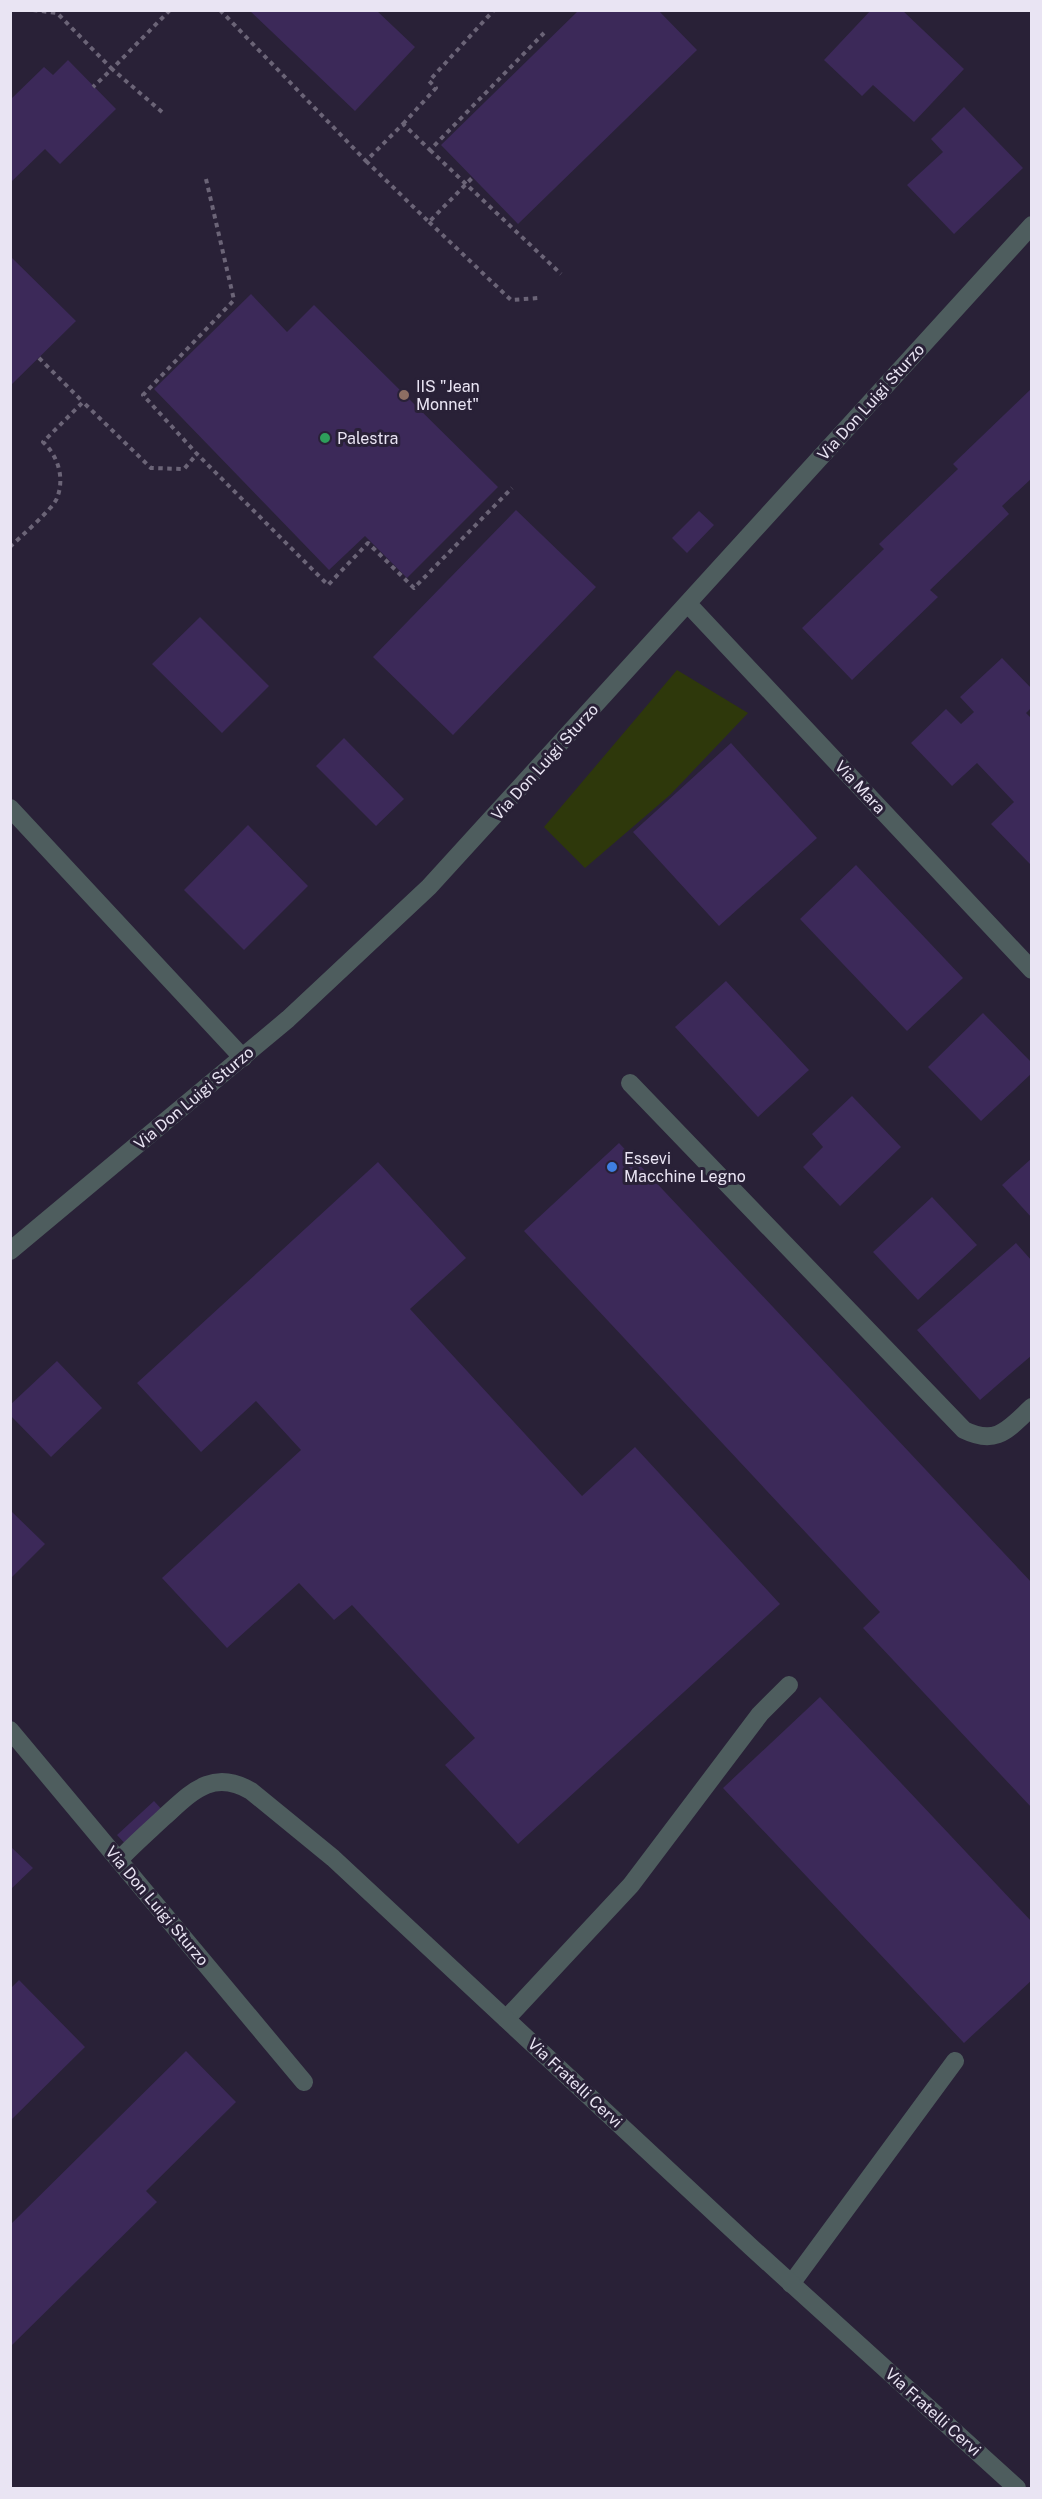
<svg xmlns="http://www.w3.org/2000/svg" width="1042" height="2499" font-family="'Public Sans',sans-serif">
	<rect width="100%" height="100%" fill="#292137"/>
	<path fill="#2e380b" d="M 677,670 L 748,713 L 670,795 L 585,868 L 544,827 Z"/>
	<path fill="#3c2959" d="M 249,10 L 376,10 L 415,47 L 355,111 Z
		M 579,10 L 658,10 L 697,50 L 518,224 L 441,145 Z
		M 871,10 L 902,10 L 964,69 L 914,122 L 873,85 L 862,96 L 824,60 Z
		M 68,60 L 116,109 L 60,164 L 45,149 L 10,183 L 10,100 L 44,67 L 53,75 Z
		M 964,107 L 1023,168 L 954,234 L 907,185 L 943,152 L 931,139 Z
		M 10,256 L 76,321 L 10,386 Z
		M 251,294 L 287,332 L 314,305 L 498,487 L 407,578 L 365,536 L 329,570 L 154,389 Z
		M 1032,388 L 1032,478 L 1002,506 L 1009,514 L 930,590 L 938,597 L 852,680 L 802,628 L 884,549 L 879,544 L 958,469 L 953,464 Z
		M 516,510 L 596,587 L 453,735 L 373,657 Z
		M 699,511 L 714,525 L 687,553 L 672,538 Z
		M 200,617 L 269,686 L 222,733 L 152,664 Z
		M 1002,658 L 1032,689 L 1032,707 L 1026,713 L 1032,719 L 1030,864 L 991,824 L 1014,802 L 977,763 L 952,786 L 911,743 L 946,709 L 961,724 L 974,712 L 960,697 Z
		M 344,738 L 404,799 L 376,826 L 316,766 Z
		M 731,743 L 817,838 L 719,926 L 633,832 Z
		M 248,825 L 308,886 L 244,950 L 184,890 Z
		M 856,865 L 963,978 L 907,1031 L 800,919 Z
		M 726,981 L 809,1070 L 758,1117 L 675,1027 Z
		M 983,1013 L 1032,1063 L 1032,1073 L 981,1121 L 928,1067 Z
		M 852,1096 L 901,1147 L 840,1206 L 803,1167 L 823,1147 L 812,1134 Z
		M 619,1143 L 1032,1583 L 1032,1808 L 863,1628 L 880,1612 L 524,1231 Z
		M 1032,1158 L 1032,1218 L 1002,1185 Z
		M 378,1162 L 466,1258 L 410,1309 L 582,1496 L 635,1447 L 780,1604 L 518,1844 L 445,1765 L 475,1738 L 352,1605 L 334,1620 L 299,1583 L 227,1648 L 162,1578 L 301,1450 L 256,1401 L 201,1452 L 137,1383 Z
		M 932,1197 L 977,1245 L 918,1300 L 873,1252 Z
		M 1016,1243 L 1032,1261 L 1032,1355 L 980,1400 L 917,1330 Z
		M 57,1361 L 102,1408 L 51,1457 L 10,1415 L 10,1405 Z
		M 10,1510 L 45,1544 L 10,1579 Z
		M 820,1697 L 1032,1922 L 1032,1980 L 964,2043 L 723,1788 Z
		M 154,1801 L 167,1815 L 130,1849 L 117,1835 Z
		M 10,1846 L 33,1868 L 10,1890 Z
		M 19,1980 L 85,2047 L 10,2121 L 10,1989 Z
		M 186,2051 L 236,2102 L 146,2191 L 157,2202 L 10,2347 L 10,2225 Z"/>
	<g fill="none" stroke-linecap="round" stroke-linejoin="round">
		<path stroke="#6b6477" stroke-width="4" stroke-dasharray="4.5 4.5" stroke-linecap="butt" d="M 33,10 L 57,13 L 112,69 L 93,87
			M 220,10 L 366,161 L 403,124 L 430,150 L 544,33
			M 162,112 L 112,69 L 170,10
			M 403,124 L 436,88 L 429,81 L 494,10
			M 430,150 L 561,274
			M 366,161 L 429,222 L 472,178
			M 206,179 L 234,300 L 143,395 L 197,454 L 328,585 L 368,543 L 414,588 L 512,488
			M 429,222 L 511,300 L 538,298
			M 39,358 L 83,402
			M 10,547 C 20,537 53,509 57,498 C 65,478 58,456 43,442 L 83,402 L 151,468 L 184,469 L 197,454"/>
		<path stroke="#4e5d5e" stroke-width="18" d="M 506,2019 L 631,1885 L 760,1714 L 789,1685
			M 791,2284 L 955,2061"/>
		<path stroke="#4e5d5e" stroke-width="18" d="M 688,604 L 1032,970
			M 10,808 L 243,1058
			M 630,1083 L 964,1430 C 997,1446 1008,1429 1032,1407
			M 10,1251 L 288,1019 L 429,887 L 1032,225
			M 10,1730 L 304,2082
			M 119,1860 C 133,1845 148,1832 163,1818 C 191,1793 212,1768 251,1791 L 333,1858 L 751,2247 L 1017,2488"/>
	</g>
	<circle fill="#8d6e63" stroke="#292137" stroke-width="2" cx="404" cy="395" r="6"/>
	<circle fill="#2e9e5b" stroke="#292137" stroke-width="2" cx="325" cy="438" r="6"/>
	<circle fill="#3f7fe0" stroke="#292137" stroke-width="2" cx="612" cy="1167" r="6"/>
	<g text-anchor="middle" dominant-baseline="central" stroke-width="6" stroke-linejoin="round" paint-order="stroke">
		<g font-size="16" fill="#e9e4f3" stroke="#292137" text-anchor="start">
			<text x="416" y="386">IIS "Jean<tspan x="416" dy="18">Monnet"</tspan></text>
			<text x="337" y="438">Palestra</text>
			<text x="624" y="1158">Essevi<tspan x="624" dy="18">Macchine Legno</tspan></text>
		</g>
		<g font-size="16" fill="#e9e4f3" stroke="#292137">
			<text transform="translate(871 402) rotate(-48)">Via Don Luigi Sturzo</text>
			<text transform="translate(545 762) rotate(-48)">Via Don Luigi Sturzo</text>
			<text transform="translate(860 787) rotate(47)">Via Mara</text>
			<text transform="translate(194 1098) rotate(-40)">Via Don Luigi Sturzo</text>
			<text transform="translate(157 1906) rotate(50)">Via Don Luigi Sturzo</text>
			<text transform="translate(575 2083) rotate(43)">Via Fratelli Cervi</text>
			<text transform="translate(933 2412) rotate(42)">Via Fratelli Cervi</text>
		</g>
	</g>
	<rect width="1042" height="2499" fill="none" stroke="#e9e4f3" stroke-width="24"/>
</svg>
